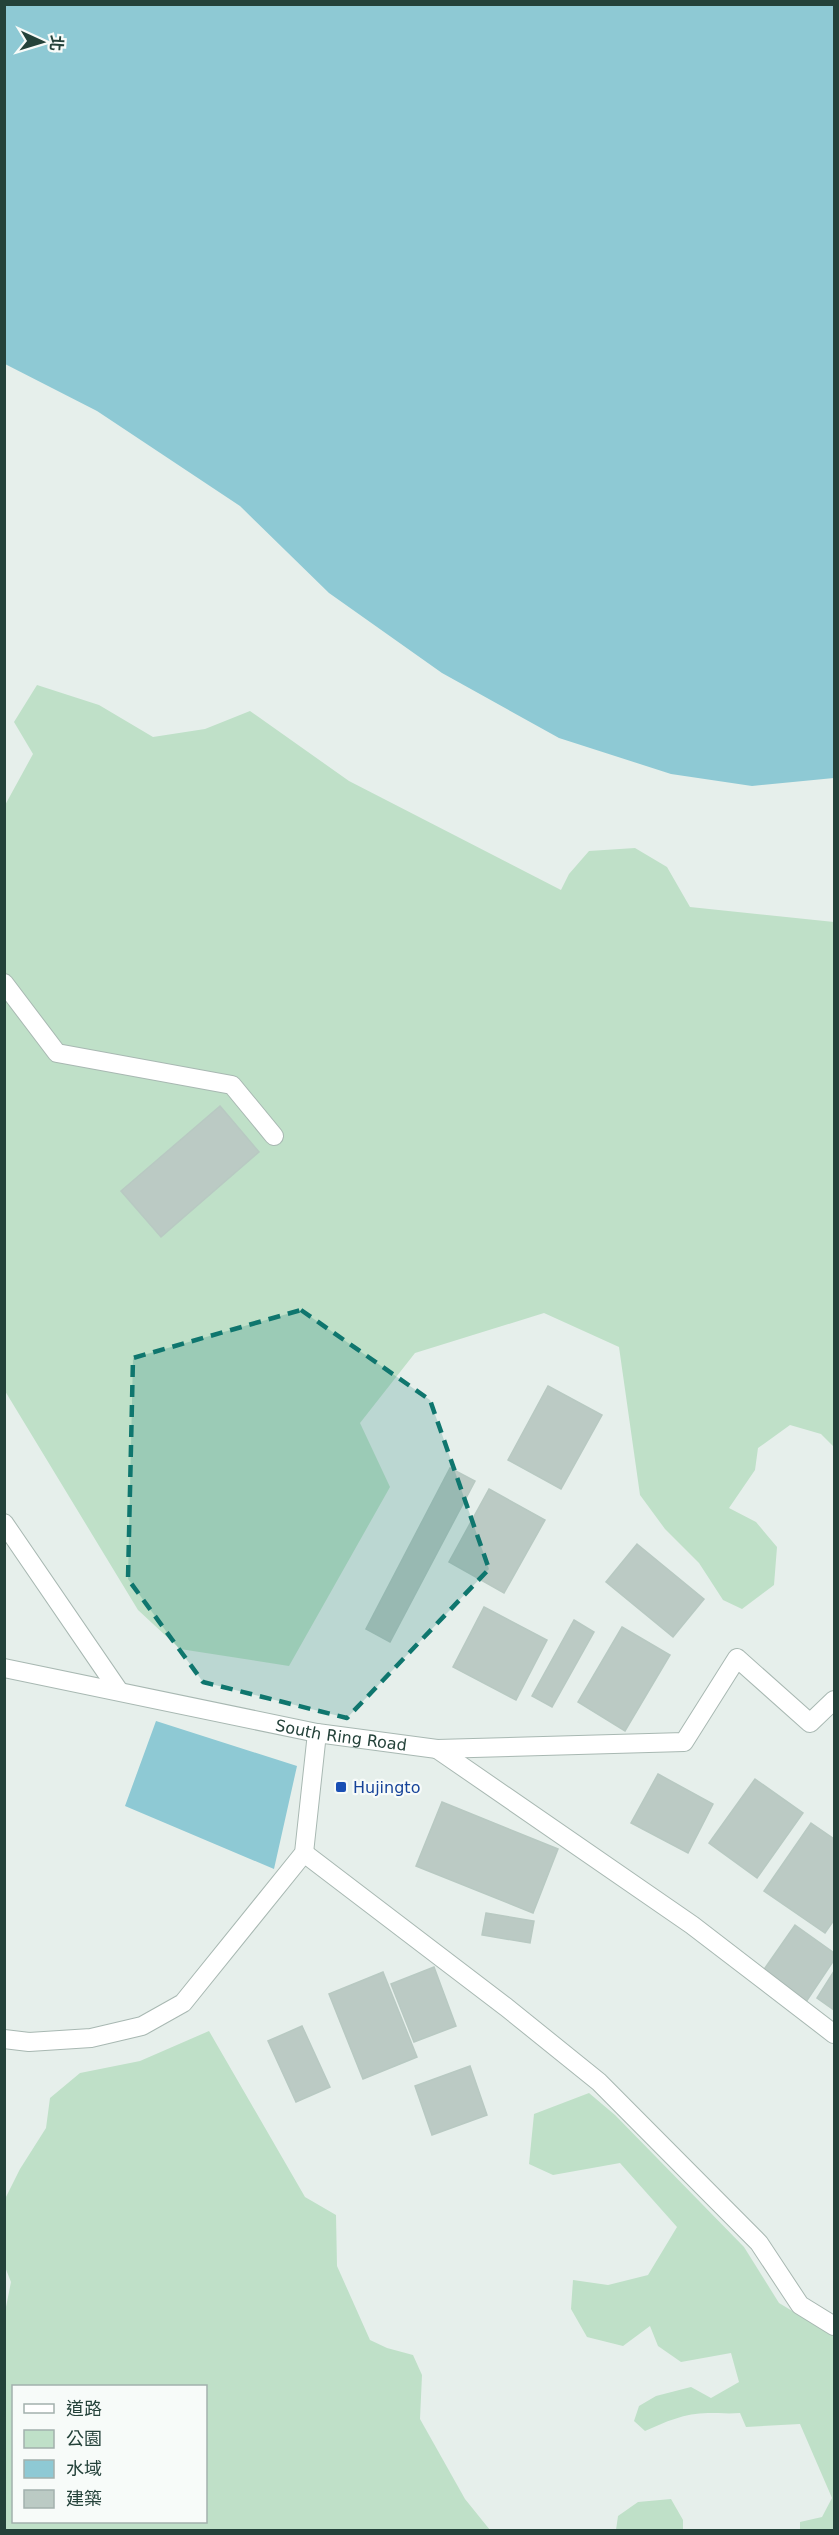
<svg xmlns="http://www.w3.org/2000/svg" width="839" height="2535" font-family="'DejaVu Sans','Noto Sans TC',sans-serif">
	<rect width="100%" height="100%" fill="#e6efeb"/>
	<path fill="#bfe0c8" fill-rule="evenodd" d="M 37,685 L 99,705 L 153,737 L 205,729 L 250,711 L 349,781 L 561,890 L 569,874 L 589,851 L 635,848 L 667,867 L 690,907 L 834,922 L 834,1447 L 821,1434 L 790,1425 L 758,1448 L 755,1470 L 729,1508 L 756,1522 L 777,1547 L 774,1585 L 742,1609 L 723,1600 L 699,1563 L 665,1529 L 640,1495 L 619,1347 L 544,1313 L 415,1353 L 360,1423 L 390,1487 L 289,1666 L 180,1649 L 138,1610 L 5,1391 L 4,807 L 33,754 L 14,722 Z
		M 209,2031 L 305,2197 L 336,2215 L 337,2266 L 370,2340 L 387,2348 L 413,2355 L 422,2375 L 420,2419 L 465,2499 L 490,2530 L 5,2530 L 4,2317 L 11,2282 L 5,2267 L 5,2199 L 20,2169 L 46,2128 L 50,2098 L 80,2073 L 140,2061 ZM 14,2386 L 206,2386 L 206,2522 L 14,2522 Z
		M 589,2093 L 615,2115 L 744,2247 L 779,2303 L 834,2336 L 834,2530 L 800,2530 L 800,2522 L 822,2517 L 832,2498 L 800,2424 L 746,2427 L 740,2413 C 729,2414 719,2413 708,2413 C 685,2413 665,2422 645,2431 L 634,2421 L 639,2406 L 656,2396 L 691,2387 L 711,2398 L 739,2382 L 731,2353 L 681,2362 L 658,2346 L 650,2326 L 623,2346 L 587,2337 L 571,2309 L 573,2280 L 608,2285 L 648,2275 L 677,2227 L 620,2163 L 553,2175 L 529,2164 L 534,2114 Z
		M 671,2499 L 683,2520 L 683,2530 L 616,2530 L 618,2516 L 638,2502 Z"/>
	<path fill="#8ec9d4" d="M 4,5 L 834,5 L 834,778 L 752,786 L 671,774 L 559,738 L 442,673 L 329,593 L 240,506 L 97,411 L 5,364 Z
		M 156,1721 L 297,1766 L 274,1869 L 125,1806 Z"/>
	<path fill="#bbcac4" stroke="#b8c9c2" stroke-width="1.5" d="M 220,1106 L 259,1152 L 161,1237 L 121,1191 Z
		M 548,1386 L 602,1415 L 561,1489 L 508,1460 Z
		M 450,1468 L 475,1481 L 390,1642 L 366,1629 Z
		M 489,1489 L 545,1520 L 504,1593 L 449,1562 Z
		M 637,1544 L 704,1599 L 673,1637 L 606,1582 Z
		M 484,1607 L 547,1640 L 516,1700 L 453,1667 Z
		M 574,1620 L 594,1632 L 552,1707 L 532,1696 Z
		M 622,1627 L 670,1655 L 625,1731 L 578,1702 Z
		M 658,1774 L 713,1804 L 688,1853 L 631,1823 Z
		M 755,1779 L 803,1813 L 757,1878 L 709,1843 Z
		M 442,1802 L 558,1849 L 533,1913 L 416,1866 Z
		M 811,1823 L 834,1839 L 834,1920 L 825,1933 L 764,1891 Z
		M 486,1913 L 534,1921 L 530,1943 L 482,1935 Z
		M 795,1925 L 834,1953 L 834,1960 L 806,2002 L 763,1971 Z
		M 434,1967 L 456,2026 L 414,2042 L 391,1984 Z
		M 834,1971 L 834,2010 L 817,1998 Z
		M 383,1972 L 417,2057 L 363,2079 L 329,1994 Z
		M 302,2026 L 330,2087 L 296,2102 L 268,2041 Z
		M 470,2066 L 487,2115 L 432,2135 L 415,2086 Z"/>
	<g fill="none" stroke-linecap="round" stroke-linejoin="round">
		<g stroke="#a8b8b2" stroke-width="20">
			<path id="minor" d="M 4,983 L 57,1053 L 232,1085 L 274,1136
				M 4,1523 L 119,1691
				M 437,1749 L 692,1925 L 834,2034
				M 304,1853 L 506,2007 L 599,2082 L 759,2243 L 800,2305 L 834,2326"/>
		</g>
		<g stroke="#a8b8b2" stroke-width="20">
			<g id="tertiary">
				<path id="s1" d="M 4,1668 L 317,1733 L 437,1749 L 684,1742 L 737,1658 L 810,1723 L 834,1700"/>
				<path d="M 4,2039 L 29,2042 L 91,2038 L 142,2026 L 183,2003 L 304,1853 L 317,1733"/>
			</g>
		</g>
		<use href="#minor" stroke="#fff" stroke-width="18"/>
		<use href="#tertiary" stroke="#fff" stroke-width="18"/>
	</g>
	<path fill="#0f766e" fill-opacity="0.2" stroke="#0f766e" stroke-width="4.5" stroke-dasharray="12 8" stroke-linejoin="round" d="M 301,1310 L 430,1400 L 489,1569 L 347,1718 L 203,1682 L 128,1579 L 133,1358 Z"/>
	<rect fill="#1a4fb4" stroke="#f7fbf9" stroke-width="2" x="335" y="1781" width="12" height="12" rx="3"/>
	<g text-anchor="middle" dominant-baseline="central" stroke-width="4.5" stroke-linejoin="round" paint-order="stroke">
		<g font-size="16" fill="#24423a" stroke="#f7fbf9">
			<text stroke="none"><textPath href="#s1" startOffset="344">South Ring Road</textPath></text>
		</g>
		<g font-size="16" fill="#164399" stroke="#f7fbf9" text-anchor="start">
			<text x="353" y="1787">Hujingto</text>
		</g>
	</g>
	<rect width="839" height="2535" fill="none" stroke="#24423a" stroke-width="12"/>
	<rect x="12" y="2385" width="195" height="138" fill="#f7fbf9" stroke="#a3b1ad" stroke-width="1.5"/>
	<rect x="24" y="2404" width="30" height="9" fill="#ffffff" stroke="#a3b1ad" stroke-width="1.5"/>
	<text x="66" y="2415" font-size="18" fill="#24423a">道路</text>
	<rect x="24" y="2430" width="30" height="18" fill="#bfe0c8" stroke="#a3b1ad" stroke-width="1.5"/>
	<text x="66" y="2445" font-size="18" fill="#24423a">公園</text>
	<rect x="24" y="2460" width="30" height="18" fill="#8ec9d4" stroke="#a3b1ad" stroke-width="1.5"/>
	<text x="66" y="2475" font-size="18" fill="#24423a">水域</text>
	<rect x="24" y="2490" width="30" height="18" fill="#bbcac4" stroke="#a3b1ad" stroke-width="1.5"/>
	<text x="66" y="2505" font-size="18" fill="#24423a">建築</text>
	<g transform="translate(42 42) rotate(94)" stroke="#f7fbf9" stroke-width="4.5" paint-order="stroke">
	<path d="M0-4.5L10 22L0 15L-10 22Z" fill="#24423a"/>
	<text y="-9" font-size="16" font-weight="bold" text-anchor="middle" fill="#24423a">北</text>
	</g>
</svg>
